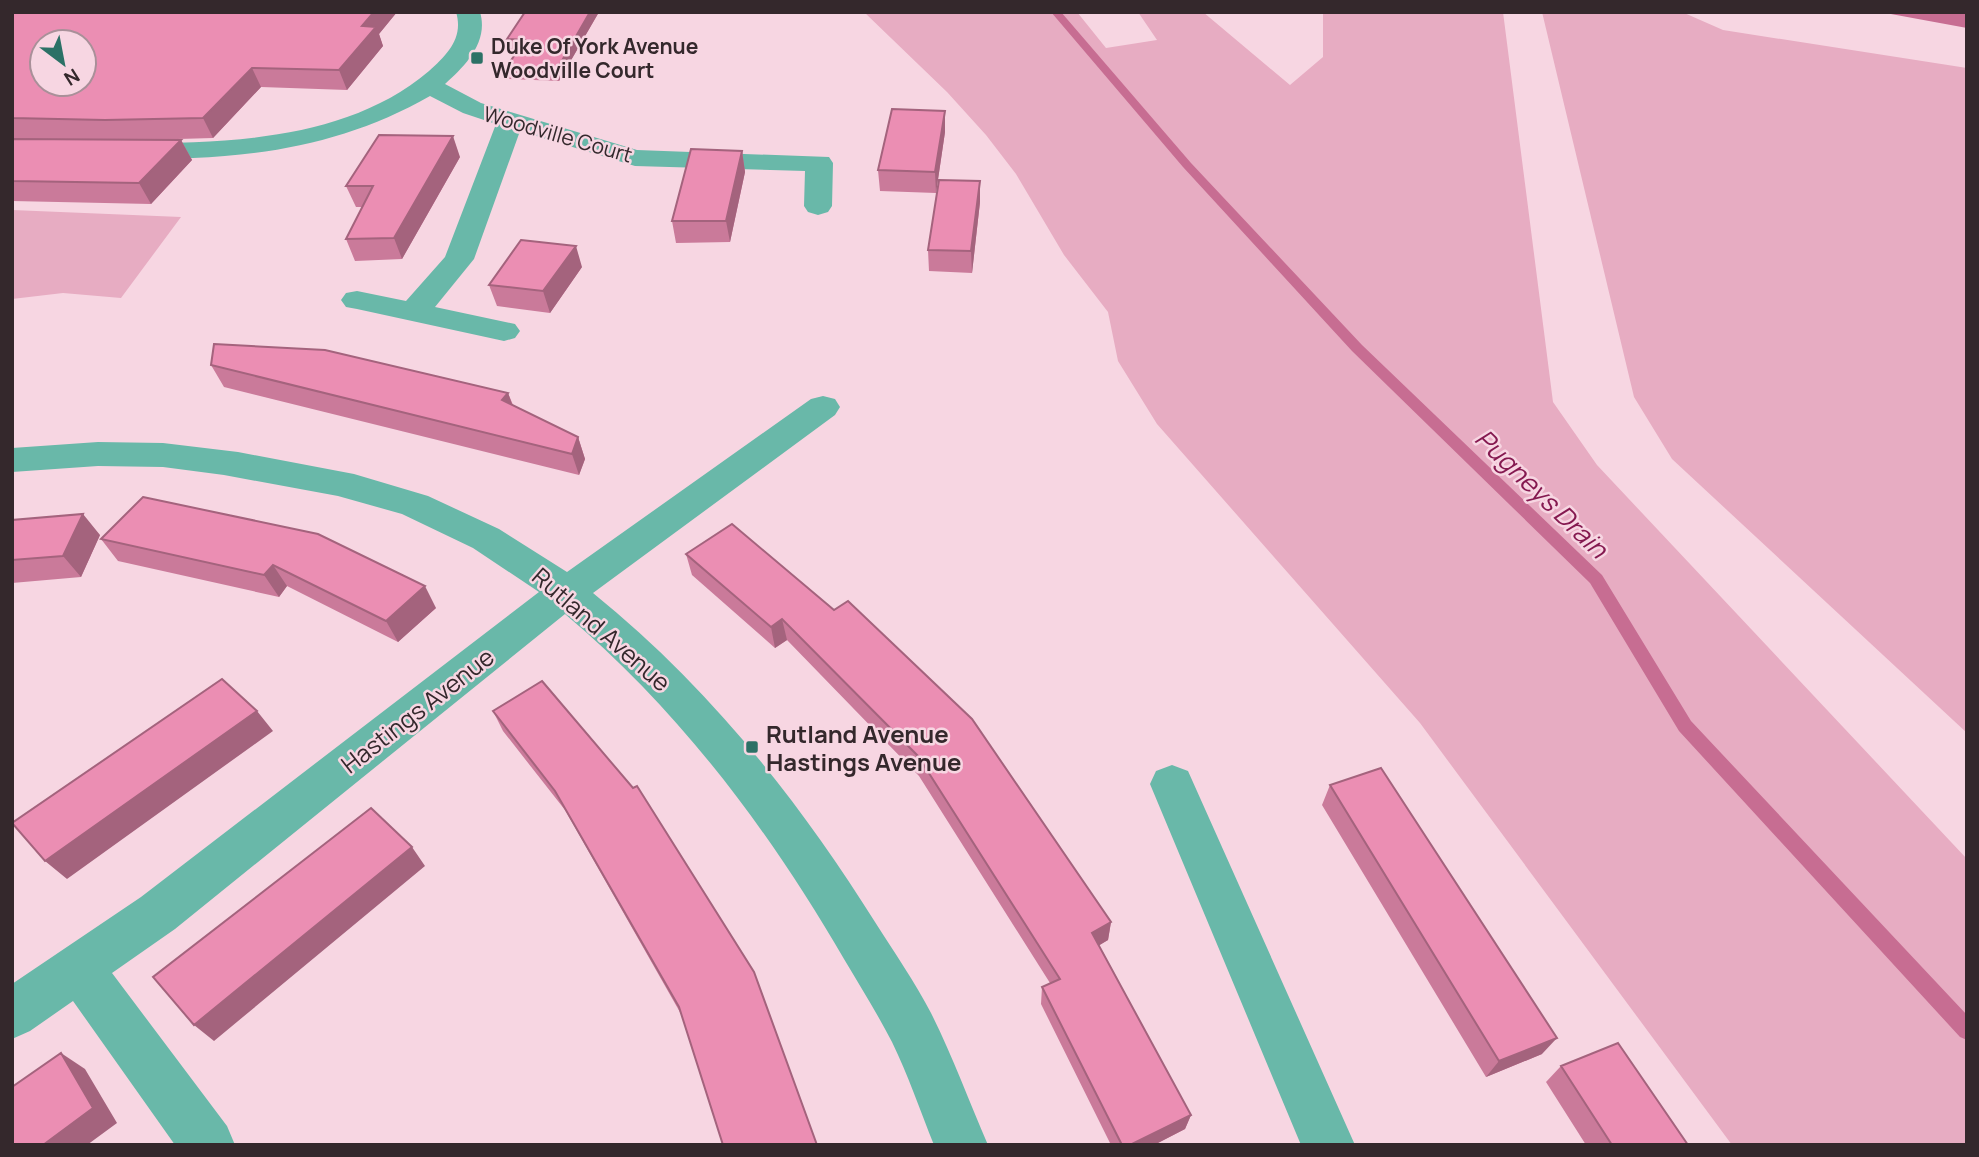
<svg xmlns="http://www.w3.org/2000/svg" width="1979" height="1157" font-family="Manrope,sans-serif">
	<rect width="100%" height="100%" fill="#f7d6e2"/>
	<path fill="#e7acc2" d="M 864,12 L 1077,12 L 1106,48 L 1157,40 L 1138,12 L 1203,12 L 1290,85 L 1323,57 L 1323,12 L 1503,12 L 1553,402 L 1597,465 L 1967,859 L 1967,1145 L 1732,1145 L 1420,723 L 1157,424 L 1118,361 L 1108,312 L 1064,255 L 1016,174 L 986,135 L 947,92 Z
		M 1542,12 L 1682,12 L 1723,30 L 1967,68 L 1967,733 L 1672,459 L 1634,397 Z
		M 12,210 L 181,217 L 121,298 L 63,293 L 12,299 Z"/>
	<path fill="#c76d92" d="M 1880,12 L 1967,12 L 1967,28 Z"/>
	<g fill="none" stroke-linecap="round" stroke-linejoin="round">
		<path fill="#c76d92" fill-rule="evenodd" d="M 1051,12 L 1061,12 L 1191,163 L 1362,345 L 1602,575 L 1691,721 L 1967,1015 L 1967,1040 L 1960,1037 L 1679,731 L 1590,583 L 1352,351 L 1183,167 Z"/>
		<path fill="#69b8a9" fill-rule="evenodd" d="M 456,12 L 480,12 C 489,42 465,66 445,84 L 481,103 L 637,150 L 829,157 L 833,163 L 832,206 L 828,212 L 818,215 L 808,212 L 804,206 L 805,171 L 635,166 L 520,131 L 474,259 L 435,307 L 515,324 L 520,331 L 515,338 L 504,341 L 357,309 L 346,307 L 341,300 L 346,293 L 357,291 L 406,301 L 445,257 L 496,124 L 463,113 L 430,96 C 357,138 277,155 193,158 C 171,159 145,162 123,157 L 119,151 L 123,145 L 133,143 C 233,143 349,139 429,71 C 447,55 464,38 456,12 Z
			M 823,396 L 835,399 L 840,407 L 835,415 L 593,593 C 707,685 798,799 875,922 C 894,952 915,982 931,1013 C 952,1055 969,1101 988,1145 L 934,1145 C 920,1110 908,1075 892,1042 C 877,1013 860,986 844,959 C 769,830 680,711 565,614 L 175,929 L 112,973 L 227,1126 L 235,1145 L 175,1145 L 73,1001 L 30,1031 L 12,1039 L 12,984 L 141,897 L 539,592 L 473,548 L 402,514 L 338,496 L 224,475 L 163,467 L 98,466 L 12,472 L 12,448 L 98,442 L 163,443 L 238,452 L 354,474 L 428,496 L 499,529 L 567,572 L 811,399 Z
			M 1172,765 L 1188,771 L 1355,1145 L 1301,1145 L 1150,784 L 1156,771 Z"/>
	</g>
	<path fill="#ca7a9a" d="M 12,12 L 397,12 L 379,34 L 383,46 L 347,90 L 261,87 L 213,138 L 143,140 L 181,140 L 192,160 L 151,204 L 12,201 Z
		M 599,12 L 559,81 L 509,79 L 505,69 L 518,50 L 510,49 L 507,39 Z
		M 945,111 L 945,132 L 936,193 L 880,191 L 878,170 Z
		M 742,151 L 745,172 L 730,242 L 676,243 L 672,221 Z
		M 460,157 L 402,259 L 355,261 L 346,239 L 362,207 L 356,207 L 346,186 Z
		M 980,202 L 972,273 L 929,271 L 928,250 Z
		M 582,267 L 550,313 L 497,306 L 489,285 Z
		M 211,365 L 508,393 L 513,405 L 578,437 L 585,459 L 579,475 L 224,387 Z
		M 143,497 L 436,608 L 398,642 L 287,586 L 279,597 L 118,561 L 101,539 Z
		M 12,520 L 100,535 L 81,577 L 12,583 Z
		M 732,524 L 1111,922 L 1108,940 L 1099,945 L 1191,1115 L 1185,1129 L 1154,1145 L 1111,1145 L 1041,1004 L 1042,987 L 1050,983 L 919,776 L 787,640 L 775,648 L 692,575 L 686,554 Z
		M 542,681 L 817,1145 L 681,1014 L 565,810 L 503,731 L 493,711 Z
		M 1330,785 L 1542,1054 L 1486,1077 L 1322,805 Z
		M 1561,1066 L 1688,1145 L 1586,1145 L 1546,1082 Z"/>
	<path fill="#a4637d" d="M 374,12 L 397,12 L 379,34 L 383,46 L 347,90 L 339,70 L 362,26 Z
		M 590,12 L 599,12 L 559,81 L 556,71 Z
		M 252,68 L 261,87 L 213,138 L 203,118 Z
		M 945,111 L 945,132 L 936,193 L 935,172 Z
		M 453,136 L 460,157 L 402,259 L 394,238 Z
		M 181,140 L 192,160 L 151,204 L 139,183 Z
		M 742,151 L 745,172 L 730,242 L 726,221 Z
		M 980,181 L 980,202 L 972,273 L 971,251 Z
		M 576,246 L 582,267 L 550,313 L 543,291 Z
		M 508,393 L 516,415 L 502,400 Z
		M 578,437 L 585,459 L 579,475 L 572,454 Z
		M 83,514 L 100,535 L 81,577 L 63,556 Z
		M 273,565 L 287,586 L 279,597 L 264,575 Z
		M 425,586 L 436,608 L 398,642 L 386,621 Z
		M 782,619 L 787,640 L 775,648 L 771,627 Z
		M 257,711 L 273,731 L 67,879 L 45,861 Z
		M 412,847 L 425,866 L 214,1041 L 194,1025 Z
		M 1111,922 L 1108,940 L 1090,951 L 1092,933 Z
		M 1557,1038 L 1542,1054 L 1486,1077 L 1499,1061 Z
		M 61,1053 L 85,1069 L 117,1123 L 87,1145 L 43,1145 Z
		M 1191,1115 L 1185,1129 L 1154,1145 L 1130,1145 Z"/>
	<path fill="#eb8eb3" stroke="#a4637d" stroke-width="2" fill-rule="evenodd" d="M 12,12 L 374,12 L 362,26 L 376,27 L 339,70 L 252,68 L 203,118 L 105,120 L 12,118 ZM 42,42 L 84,42 L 84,84 L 42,84 Z
		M 525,12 L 590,12 L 556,71 L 505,69 L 525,40 L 507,39 Z
		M 892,109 L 945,111 L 935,172 L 878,170 Z
		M 379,135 L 453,136 L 394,238 L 346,239 L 373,186 L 346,186 Z
		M 12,139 L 181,140 L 139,183 L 12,181 Z
		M 691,149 L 742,151 L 726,221 L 672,221 Z
		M 939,180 L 980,181 L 971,251 L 928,250 Z
		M 521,240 L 576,246 L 543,291 L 489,285 Z
		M 214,344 L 325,350 L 508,393 L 502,400 L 578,437 L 572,454 L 211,365 Z
		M 143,497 L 318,534 L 425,586 L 386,621 L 273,565 L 264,575 L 101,539 Z
		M 83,514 L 63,556 L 12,560 L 12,520 Z
		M 732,524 L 834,610 L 848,601 L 972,719 L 1111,922 L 1092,933 L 1191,1115 L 1130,1145 L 1122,1145 L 1042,987 L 1060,979 L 918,756 L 782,619 L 771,627 L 686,554 Z
		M 222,679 L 257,711 L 45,861 L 12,823 Z
		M 542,681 L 633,788 L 637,786 L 754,972 L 817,1145 L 723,1145 L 679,1007 L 555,791 L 493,711 Z
		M 1381,768 L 1557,1038 L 1499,1061 L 1330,785 Z
		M 371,808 L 412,847 L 194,1025 L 153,977 Z
		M 1618,1043 L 1688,1145 L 1612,1145 L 1561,1066 Z
		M 61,1053 L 93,1108 L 43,1145 L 12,1145 L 12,1087 Z"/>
	<g fill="#2c7166" stroke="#f7d6e2" stroke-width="2.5">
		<rect x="470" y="51" width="14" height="14" rx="3.5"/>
		<rect x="745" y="740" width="14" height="14" rx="3.5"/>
	</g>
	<g text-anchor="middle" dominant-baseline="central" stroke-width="5" stroke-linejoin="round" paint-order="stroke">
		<g font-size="21" font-weight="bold" fill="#34282c" stroke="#f7d6e2" text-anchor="start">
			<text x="491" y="46">Duke Of York Avenue<tspan x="491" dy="24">Woodville Court</tspan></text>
		</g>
		<g font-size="21" fill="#34282c" stroke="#f7d6e2">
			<text transform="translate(558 134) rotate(16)">Woodville Court</text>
		</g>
		<g font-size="24" fill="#34282c" stroke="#f7d6e2">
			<text transform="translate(602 629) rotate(41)">Rutland Avenue</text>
			<text transform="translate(417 710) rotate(-38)">Hastings Avenue</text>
		</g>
		<g font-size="24" font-weight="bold" fill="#34282c" stroke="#f7d6e2" text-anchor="start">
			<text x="766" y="733">Rutland Avenue<tspan x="766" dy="28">Hastings Avenue</tspan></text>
		</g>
		<g font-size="26" font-style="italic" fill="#851950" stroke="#f7d6e2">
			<text transform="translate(1542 493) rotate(44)">Pugneys Drain</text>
		</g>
	</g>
	<rect width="1979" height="1157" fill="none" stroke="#34282c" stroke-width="28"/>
	<g transform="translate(63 63) rotate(148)"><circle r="33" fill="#f7d6e2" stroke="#a99099" stroke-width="2"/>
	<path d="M0-5L12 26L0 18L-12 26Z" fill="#2c7166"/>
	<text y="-10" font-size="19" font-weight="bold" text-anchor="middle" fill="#34282c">N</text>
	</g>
</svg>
